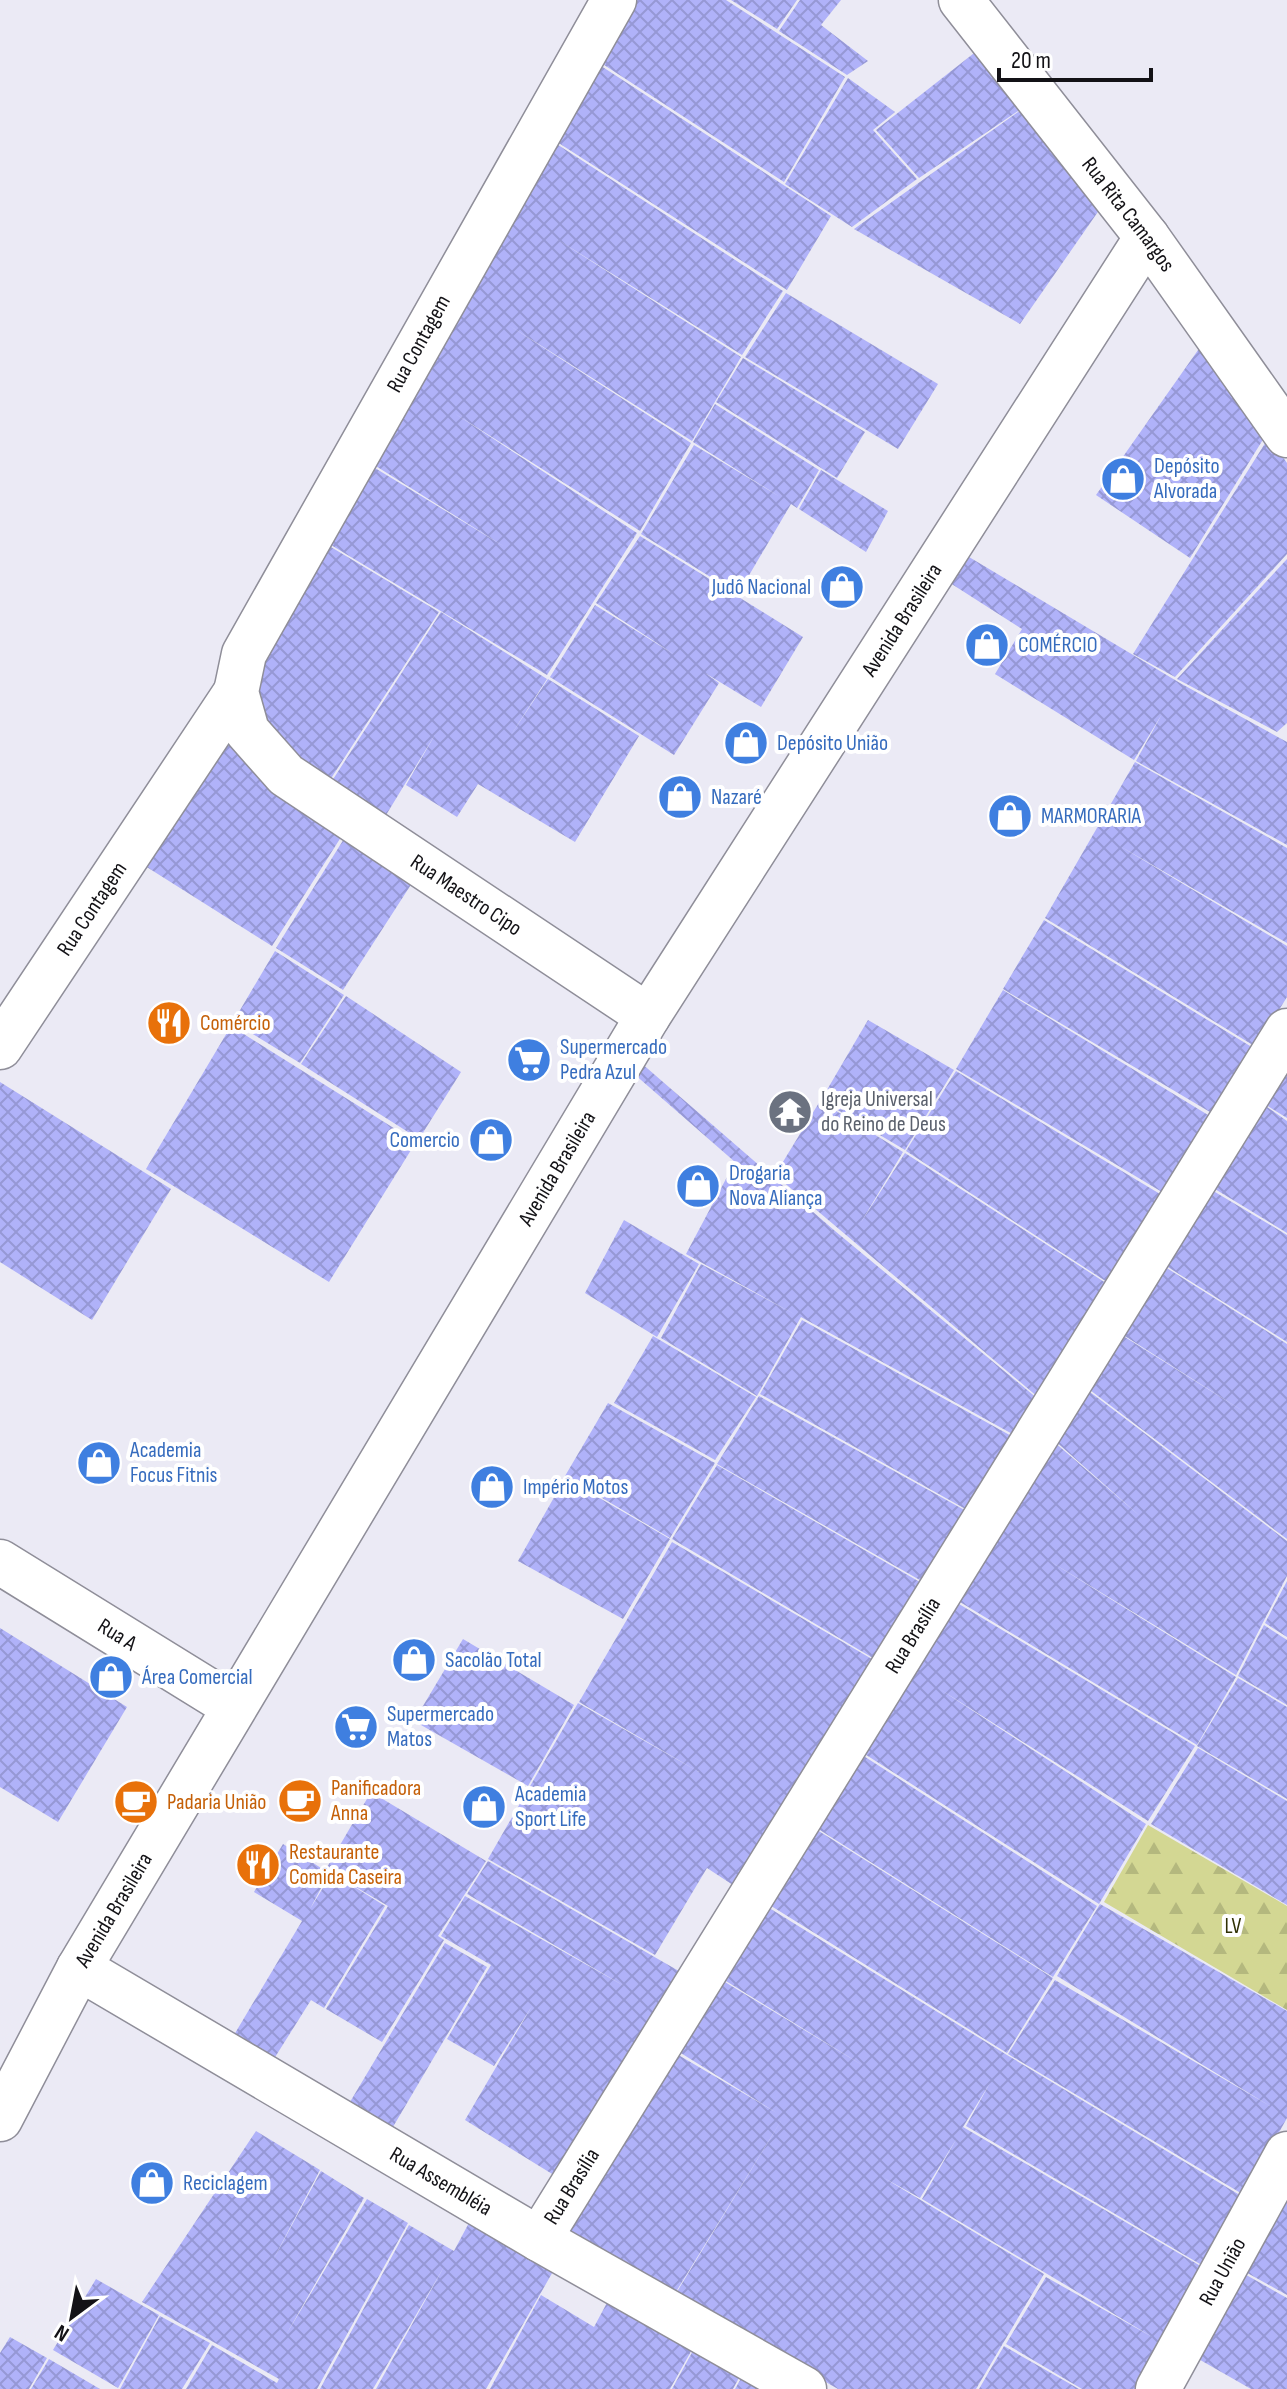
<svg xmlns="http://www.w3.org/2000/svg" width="1287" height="2389" font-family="'Sofia Sans Condensed',sans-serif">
	<defs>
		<pattern id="forest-firs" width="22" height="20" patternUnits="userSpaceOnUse" patternTransform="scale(2)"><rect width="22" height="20" fill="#d3d793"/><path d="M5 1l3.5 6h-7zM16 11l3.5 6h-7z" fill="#b4b87e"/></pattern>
		<pattern id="building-cross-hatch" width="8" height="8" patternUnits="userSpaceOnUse" patternTransform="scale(2)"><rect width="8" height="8" fill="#b0b2f9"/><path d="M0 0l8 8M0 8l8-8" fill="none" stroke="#9698d5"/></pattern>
	</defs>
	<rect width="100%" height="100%" fill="#ebeaf5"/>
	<path fill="url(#forest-firs)" d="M 1148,1825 L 1287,1906 L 1287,2010 L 1104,1902 Z"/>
	<path fill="url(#building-cross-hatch)" d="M 632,0 L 726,0 L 845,77 L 784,182 L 598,61 Z
		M 731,0 L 797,0 L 777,29 Z
		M 800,0 L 841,0 L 821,25 L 868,61 L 847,75 L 779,31 Z
		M 978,50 L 1024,107 L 919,178 L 876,130 Z
		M 595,62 L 831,216 L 787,290 L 554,140 Z
		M 848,78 L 895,112 L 873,130 L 917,179 L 852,227 L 785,184 Z
		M 1025,107 L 1102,206 L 1020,324 L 854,229 Z
		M 552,141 L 783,291 L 742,355 L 555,238 L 741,357 L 692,441 L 507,324 L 691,443 L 640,531 L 454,413 L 637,533 L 547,675 L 326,542 L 370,465 L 505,547 L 371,463 Z
		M 786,293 L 938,384 L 898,449 L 745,357 Z
		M 1203,343 L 1267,433 L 1190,558 L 1096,495 Z
		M 743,358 L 865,432 L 837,478 L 716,402 Z
		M 715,404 L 819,470 L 797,508 L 791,504 L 738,594 L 641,534 L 694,445 L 780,497 L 693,442 Z
		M 1269,437 L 1287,463 L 1287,554 L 1175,677 L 1133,654 Z
		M 821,470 L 888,511 L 866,552 L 799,509 Z
		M 640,536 L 803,637 L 761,707 L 705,673 L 719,683 L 674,755 L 550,677 L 595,605 L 675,655 L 596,603 Z
		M 326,544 L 439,612 L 328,783 L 295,761 L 261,721 L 254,690 L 260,656 Z
		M 964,554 L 1180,683 L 1287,742 L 1287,845 L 1136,761 L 1162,714 L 1134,760 L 995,674 L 1022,629 L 947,581 Z
		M 1287,559 L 1287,723 L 1277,732 L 1177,679 Z
		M 441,612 L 547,679 L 509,738 L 548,679 L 639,736 L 575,842 L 478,784 L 457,817 L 406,785 L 436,733 L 383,820 L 330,784 Z
		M 229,732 L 343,834 L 272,946 L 142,864 Z
		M 1135,762 L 1287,848 L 1287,943 L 1118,845 L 1287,946 L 1287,997 L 1256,1047 L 1045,918 Z
		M 347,834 L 414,880 L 343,990 L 276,948 Z
		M 1044,920 L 1255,1049 L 1215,1115 L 1003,989 Z
		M 275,951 L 344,995 L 300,1063 L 233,1022 Z
		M 1003,990 L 1213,1118 L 1167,1195 L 956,1069 Z
		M 346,996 L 461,1072 L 419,1139 L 301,1064 Z
		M 868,1020 L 954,1070 L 905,1150 L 821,1100 Z
		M 231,1026 L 416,1142 L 329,1282 L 146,1169 Z
		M 640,1062 L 835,1231 L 1038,1399 L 1016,1436 L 801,1317 L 757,1396 L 661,1338 L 701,1264 L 796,1315 L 686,1254 L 735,1162 L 633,1073 Z
		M 1287,1064 L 1287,1118 L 1263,1103 Z
		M 956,1071 L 1165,1197 L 1110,1284 L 906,1151 Z
		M 0,1082 L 171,1189 L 92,1320 L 0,1262 Z
		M 820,1101 L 903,1152 L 860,1224 L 905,1153 L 1109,1285 L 1039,1398 L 775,1175 Z
		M 1263,1104 L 1287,1121 L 1287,1233 L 1210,1186 Z
		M 1210,1189 L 1287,1235 L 1287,1342 L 1163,1264 Z
		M 624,1220 L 699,1264 L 657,1337 L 585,1293 Z
		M 1162,1265 L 1287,1344 L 1287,1539 L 1086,1387 L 1120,1334 L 1254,1418 L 1120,1333 Z
		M 802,1320 L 1015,1438 L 969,1511 L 760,1394 Z
		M 653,1336 L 756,1397 L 715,1460 L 614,1403 Z
		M 1086,1389 L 1287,1541 L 1287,1576 L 1236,1675 L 1043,1557 L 1236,1677 L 1197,1745 L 955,1599 L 1053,1441 L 1141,1517 L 1053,1439 Z
		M 759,1396 L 968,1512 L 925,1583 L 717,1464 Z
		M 608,1403 L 715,1463 L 670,1538 L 565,1476 Z
		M 717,1465 L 925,1585 L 878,1661 L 672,1539 Z
		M 565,1478 L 670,1539 L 623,1619 L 518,1561 Z
		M 672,1542 L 877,1662 L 736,1887 L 707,1868 L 655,1955 L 488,1859 L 578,1703 L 699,1772 L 579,1702 Z
		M 1287,1581 L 1287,1637 L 1265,1623 Z
		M 954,1601 L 1195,1746 L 1148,1821 L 938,1688 L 1146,1824 L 1099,1904 L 860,1751 Z
		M 1264,1625 L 1287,1640 L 1287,1705 L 1238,1676 Z
		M 0,1628 L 127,1707 L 58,1822 L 0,1787 Z
		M 463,1639 L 574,1705 L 528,1786 L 414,1721 Z
		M 1238,1678 L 1287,1707 L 1287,1799 L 1197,1746 Z
		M 1198,1748 L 1287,1801 L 1287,1905 L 1151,1824 Z
		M 859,1753 L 1097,1906 L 1053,1977 L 815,1827 Z
		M 371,1792 L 486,1861 L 438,1936 L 444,1940 L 382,2042 L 326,2009 L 388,1906 L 337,1876 L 385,1906 L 324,2008 L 311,2000 L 272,2062 L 231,2040 L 302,1921 L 254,1892 L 283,1844 L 329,1873 L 310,1909 L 332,1873 L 326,1869 Z
		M 814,1828 L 1053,1978 L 1007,2053 L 768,1904 Z
		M 488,1861 L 684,1974 L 557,2177 L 465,2120 L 532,2006 L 494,2066 L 447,2039 L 491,1965 L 441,1936 L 465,1896 L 626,1987 L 467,1894 Z
		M 1100,1904 L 1287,2011 L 1287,2118 L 1244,2195 L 1008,2054 L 1055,1980 L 1270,2106 L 1057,1976 Z
		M 766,1906 L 1007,2055 L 1243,2197 L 1205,2267 L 966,2126 L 990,2083 L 963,2127 L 1204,2268 L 1137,2389 L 1082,2389 L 1006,2344 L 1046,2277 L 1154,2338 L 922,2199 L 957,2138 L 920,2198 L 884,2178 L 1044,2274 L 976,2389 L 838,2389 L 675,2295 L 784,2116 L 674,2295 L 563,2232 L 675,2053 L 777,2113 L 676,2050 L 720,1979 L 867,2068 L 721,1978 Z
		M 445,1943 L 487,1967 L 390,2132 L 347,2107 Z
		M 256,2131 L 320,2170 L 271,2264 L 321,2171 L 364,2198 L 286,2335 L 367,2199 L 408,2223 L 317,2389 L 186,2389 L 212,2345 L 277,2383 L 279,2379 L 142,2302 Z
		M 1287,2194 L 1287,2295 L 1242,2270 Z
		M 471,2219 L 555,2268 L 486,2389 L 376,2389 L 445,2265 L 373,2389 L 320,2389 L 409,2225 L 454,2251 Z
		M 1241,2272 L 1287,2298 L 1287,2389 L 1251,2389 L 1195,2357 Z
		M 96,2279 L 159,2315 L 118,2388 L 53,2350 Z
		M 541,2295 L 594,2327 L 609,2299 L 694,2346 L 670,2389 L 490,2389 Z
		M 160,2316 L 210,2343 L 182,2389 L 120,2389 Z
		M 10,2337 L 47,2358 L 29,2389 L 0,2389 L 0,2353 Z
		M 1004,2346 L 1079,2389 L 979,2389 Z
		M 695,2347 L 741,2374 L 733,2389 L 672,2389 Z
		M 49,2359 L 100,2389 L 31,2389 Z
		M 743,2375 L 768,2389 L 735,2389 Z"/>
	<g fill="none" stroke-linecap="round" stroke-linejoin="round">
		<g stroke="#8f8e99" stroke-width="47">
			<g id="minor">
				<path id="s1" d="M 614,0 L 244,654 L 236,692 L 247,731 L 286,775 L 648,1016"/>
				<path id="s2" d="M 961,0 L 1147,237 L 1287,435"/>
				<path id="s3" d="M 0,1047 L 236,692"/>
				<path id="s4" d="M 0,1562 L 233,1706"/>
				<path id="s5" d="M 79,1968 L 539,2239 L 804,2389"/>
				<path id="s6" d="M 0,2119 L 79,1968 L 648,1016 L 1147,237"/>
				<path id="s7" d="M 539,2239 L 1287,1031"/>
				<path id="s8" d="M 1158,2389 L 1287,2154"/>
			</g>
		</g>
		<use href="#minor" stroke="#fff" stroke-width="44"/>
	</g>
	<defs>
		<g id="shop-disc" transform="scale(2.3)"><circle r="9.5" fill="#3f7fe0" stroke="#fff"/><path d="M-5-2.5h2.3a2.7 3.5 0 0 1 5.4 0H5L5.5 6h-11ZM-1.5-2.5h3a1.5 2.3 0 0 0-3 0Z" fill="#fff"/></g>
		<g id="restaurant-disc" transform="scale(2.3)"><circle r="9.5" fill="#e8710a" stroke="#fff"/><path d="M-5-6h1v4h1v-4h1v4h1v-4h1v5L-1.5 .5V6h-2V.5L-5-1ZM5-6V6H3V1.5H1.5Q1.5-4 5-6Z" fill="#fff"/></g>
		<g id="supermarket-disc" transform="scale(2.3)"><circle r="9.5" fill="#3f7fe0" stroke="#fff"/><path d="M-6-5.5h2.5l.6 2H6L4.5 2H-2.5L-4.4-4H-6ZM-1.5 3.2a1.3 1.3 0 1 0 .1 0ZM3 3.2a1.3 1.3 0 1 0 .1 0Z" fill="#fff"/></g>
		<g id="temple-disc" transform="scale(2.3)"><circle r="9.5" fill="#6b7280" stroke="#fff"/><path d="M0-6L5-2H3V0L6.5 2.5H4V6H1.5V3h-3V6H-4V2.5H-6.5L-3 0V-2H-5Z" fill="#fff"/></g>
		<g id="cafe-disc" transform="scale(2.3)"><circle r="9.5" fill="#e8710a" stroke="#fff"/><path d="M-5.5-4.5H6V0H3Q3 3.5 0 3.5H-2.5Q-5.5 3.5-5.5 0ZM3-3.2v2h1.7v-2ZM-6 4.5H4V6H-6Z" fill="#fff"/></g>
	</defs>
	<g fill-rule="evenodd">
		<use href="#shop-disc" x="1123" y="479"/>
		<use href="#shop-disc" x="842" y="587"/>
		<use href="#shop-disc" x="987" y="645"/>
		<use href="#shop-disc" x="746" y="743"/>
		<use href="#shop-disc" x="680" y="797"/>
		<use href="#shop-disc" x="1010" y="816"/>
		<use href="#restaurant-disc" x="169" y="1023"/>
		<use href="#supermarket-disc" x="529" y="1060"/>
		<use href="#temple-disc" x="790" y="1112"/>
		<use href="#shop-disc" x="491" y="1140"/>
		<use href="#shop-disc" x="698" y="1186"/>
		<use href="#shop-disc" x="99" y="1463"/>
		<use href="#shop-disc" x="492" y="1487"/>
		<use href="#shop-disc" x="414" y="1660"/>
		<use href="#shop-disc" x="111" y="1677"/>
		<use href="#supermarket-disc" x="356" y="1727"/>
		<use href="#cafe-disc" x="300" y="1801"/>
		<use href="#cafe-disc" x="136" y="1802"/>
		<use href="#shop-disc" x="484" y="1807"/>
		<use href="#restaurant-disc" x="258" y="1865"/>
		<use href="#shop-disc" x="152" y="2183"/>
	</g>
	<g text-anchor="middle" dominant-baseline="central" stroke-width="8" stroke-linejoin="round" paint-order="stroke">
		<g font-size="22" fill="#131216" stroke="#fff">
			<text stroke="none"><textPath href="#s2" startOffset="272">Rua Rita Camargos</textPath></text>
			<text transform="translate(419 344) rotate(-61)">Rua Contagem</text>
			<text stroke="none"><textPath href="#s6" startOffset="1750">Avenida Brasileira</textPath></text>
			<text stroke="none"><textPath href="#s1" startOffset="1106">Rua Maestro Cipo</textPath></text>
			<text stroke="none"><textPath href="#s3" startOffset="166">Rua Contagem</textPath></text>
			<text stroke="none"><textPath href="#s6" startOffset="1102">Avenida Brasileira</textPath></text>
			<text stroke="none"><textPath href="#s4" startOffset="138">Rua A</textPath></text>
			<text stroke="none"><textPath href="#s7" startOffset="710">Rua Brasília</textPath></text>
			<text stroke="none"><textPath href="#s6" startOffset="238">Avenida Brasileira</textPath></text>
			<text stroke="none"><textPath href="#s5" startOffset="420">Rua Assembléia</textPath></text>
			<text stroke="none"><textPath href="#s7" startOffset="62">Rua Brasília</textPath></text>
			<text stroke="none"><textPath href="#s8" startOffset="134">Rua União</textPath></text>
		</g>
		<g font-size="22" fill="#366cbe" stroke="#fff" text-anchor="start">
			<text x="1154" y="466">Depósito<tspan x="1154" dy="25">Alvorada</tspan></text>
			<text x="811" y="587" text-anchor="end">Judô Nacional</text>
			<text x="1018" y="645">COMÉRCIO</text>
			<text x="777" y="743">Depósito União</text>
			<text x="711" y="797">Nazaré</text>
			<text x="1041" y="816">MARMORARIA</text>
			<text x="560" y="1047">Supermercado<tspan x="560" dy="25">Pedra Azul</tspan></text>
			<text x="460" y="1140" text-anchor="end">Comercio</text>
			<text x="729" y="1173">Drogaria<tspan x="729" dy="25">Nova Aliança</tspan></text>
			<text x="130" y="1450">Academia<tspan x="130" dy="25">Focus Fitnis</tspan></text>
			<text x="523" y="1487">Império Motos</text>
			<text x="445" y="1660">Sacolão Total</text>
			<text x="142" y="1677">Área Comercial</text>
			<text x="387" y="1714">Supermercado<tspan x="387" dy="25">Matos</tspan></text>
			<text x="515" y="1794">Academia<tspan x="515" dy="25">Sport Life</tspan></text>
			<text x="183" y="2183">Reciclagem</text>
		</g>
		<g font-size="22" fill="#c56008" stroke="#fff" text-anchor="start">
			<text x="200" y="1023">Comércio</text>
			<text x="331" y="1788">Panificadora<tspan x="331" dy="25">Anna</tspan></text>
			<text x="167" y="1802">Padaria União</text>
			<text x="289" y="1852">Restaurante<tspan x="289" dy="25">Comida Caseira</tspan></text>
		</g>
		<g font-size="22" fill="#5b616d" stroke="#fff" text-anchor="start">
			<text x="821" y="1099">Igreja Universal<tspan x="821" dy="25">do Reino de Deus</tspan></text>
		</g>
		<g font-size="22" fill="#303104" stroke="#fff">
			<text x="1233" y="1926">LV</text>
		</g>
	</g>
	<g transform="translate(72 2317) rotate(212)" stroke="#ffffff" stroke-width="6" paint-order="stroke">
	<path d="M0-6L14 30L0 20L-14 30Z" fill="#131216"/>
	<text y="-12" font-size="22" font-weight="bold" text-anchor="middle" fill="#131216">N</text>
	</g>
	<path d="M999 68v12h152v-12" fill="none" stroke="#131216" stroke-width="4"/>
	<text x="1011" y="68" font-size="24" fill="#131216" stroke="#ffffff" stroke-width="6" paint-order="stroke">20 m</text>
</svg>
